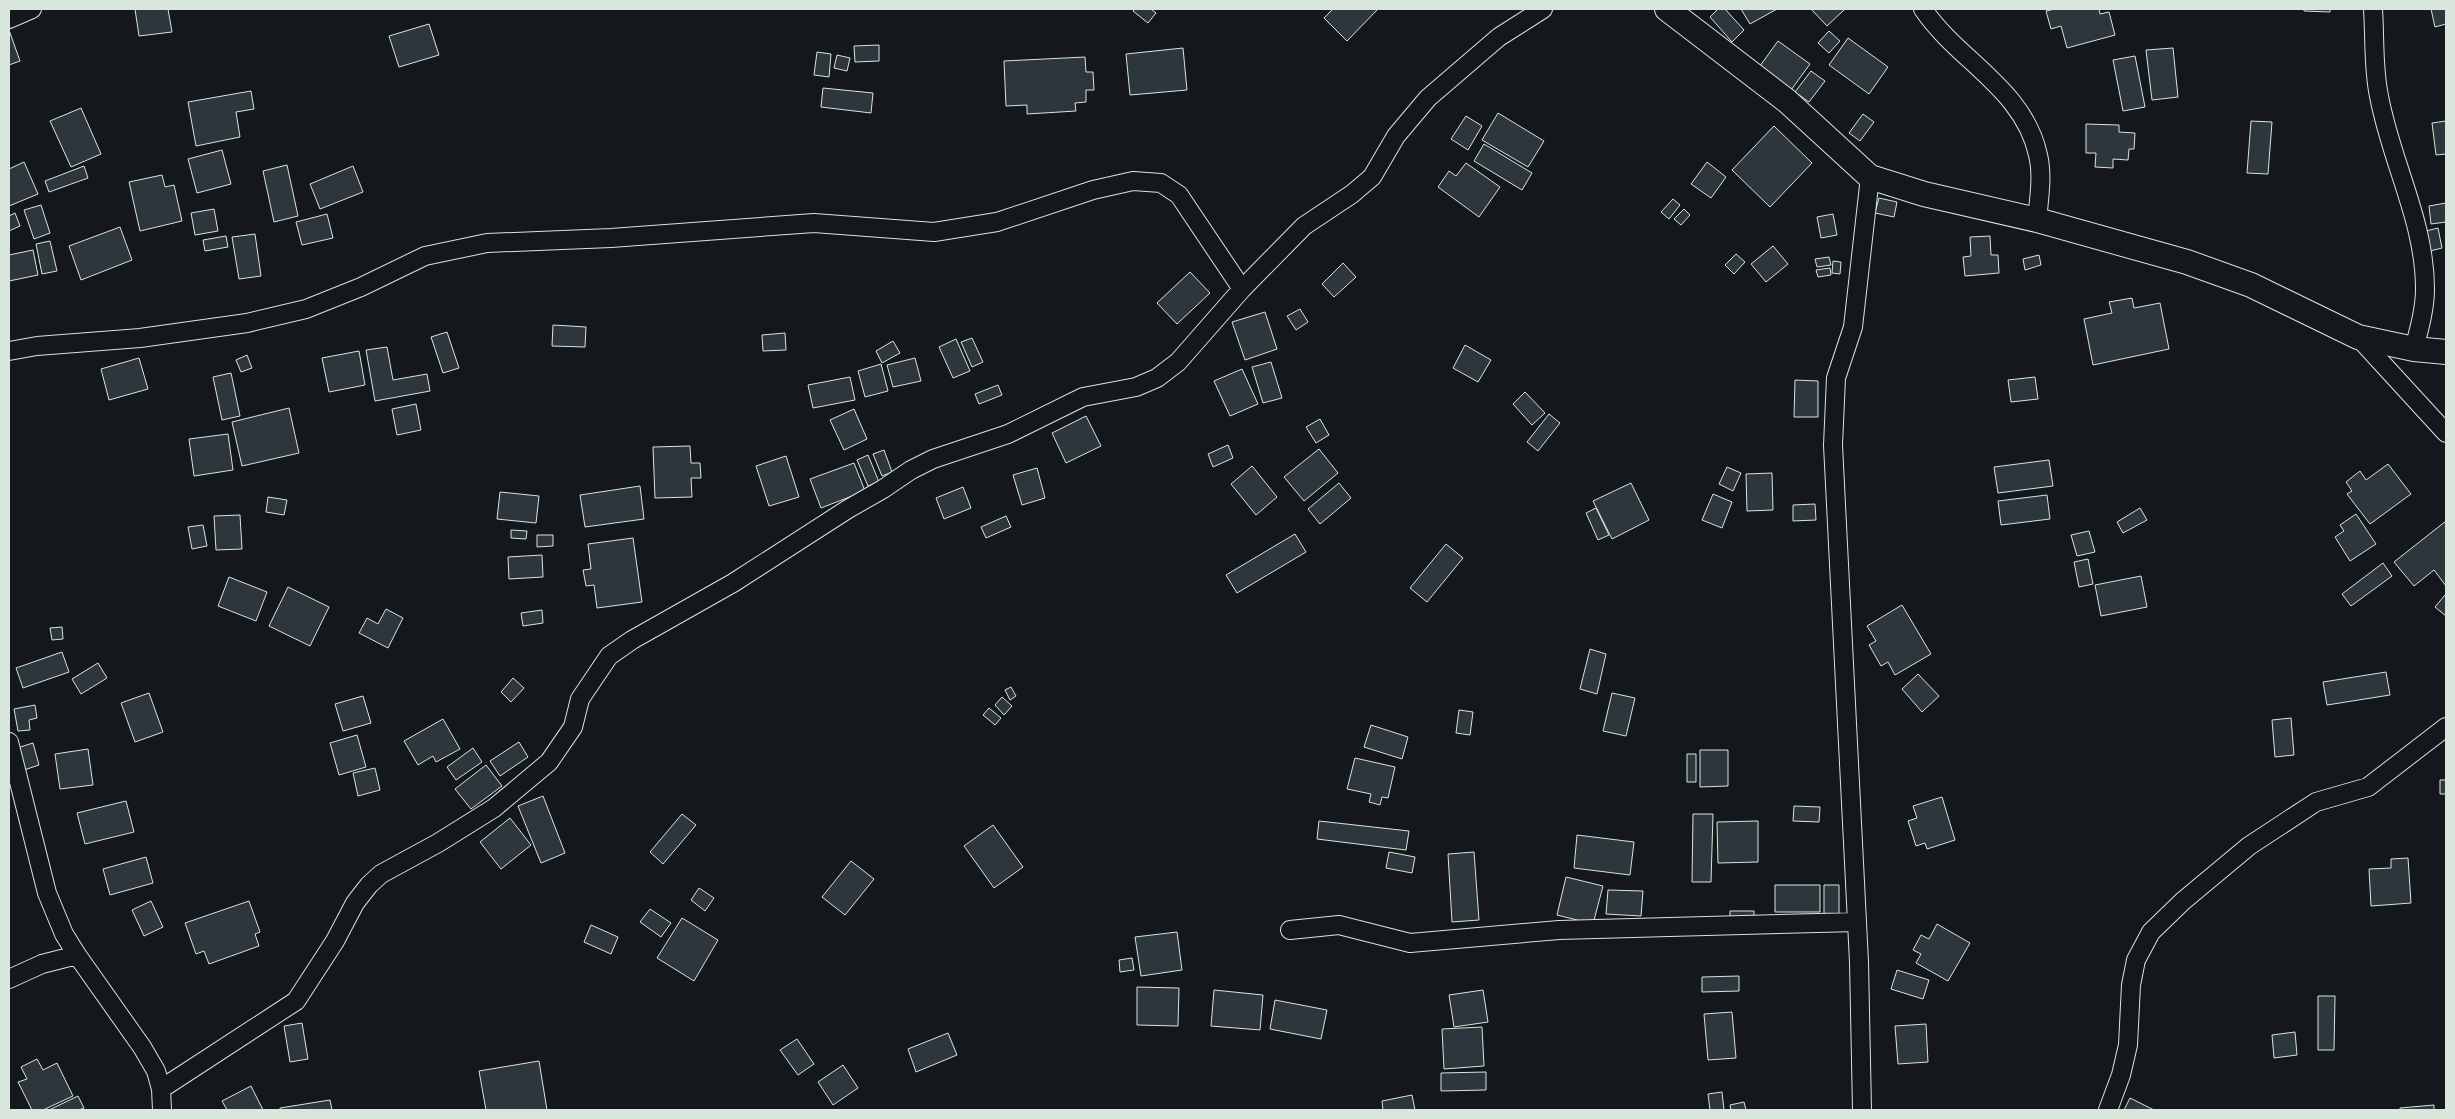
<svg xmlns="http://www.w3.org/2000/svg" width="2455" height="1119" font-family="Georgia,serif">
	<rect width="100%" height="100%" fill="#14181c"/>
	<path fill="#2c363c" stroke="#d8e6dc" d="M 135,9 L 168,9 L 172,32 L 139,36 Z
		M 1135,9 L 1151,9 L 1156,13 L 1148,23 L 1133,11 Z
		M 1333,9 L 1378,9 L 1347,41 L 1324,18 Z
		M 1718,9 L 1725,9 L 1744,30 L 1732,42 L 1710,17 Z
		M 1741,9 L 1777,9 L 1750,24 Z
		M 1811,9 L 1845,9 L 1827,26 Z
		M 2055,9 L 2099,9 L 2100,14 L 2109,12 L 2115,35 L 2067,48 L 2061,26 L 2051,29 L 2046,11 Z
		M 2304,9 L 2330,9 L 2330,12 L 2304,11 Z
		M 2431,9 L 2446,9 L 2446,24 L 2435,27 Z
		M 429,24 L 439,55 L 399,67 L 389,36 Z
		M 9,30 L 20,61 L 9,65 Z
		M 1829,31 L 1840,41 L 1829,53 L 1818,43 Z
		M 1848,38 L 1888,67 L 1869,94 L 1829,65 Z
		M 1778,41 L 1810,64 L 1791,90 L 1760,66 Z
		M 879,45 L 879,61 L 855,62 L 854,46 Z
		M 1183,48 L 1187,90 L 1130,95 L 1126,54 Z
		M 2173,48 L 2178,97 L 2152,100 L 2146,50 Z
		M 817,52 L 831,54 L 829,77 L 814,75 Z
		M 837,55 L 850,58 L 847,71 L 834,68 Z
		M 2135,56 L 2145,107 L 2123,111 L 2113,60 Z
		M 1085,57 L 1086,72 L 1093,72 L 1094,90 L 1086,90 L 1086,102 L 1075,103 L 1076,111 L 1027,114 L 1027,105 L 1006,106 L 1004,61 Z
		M 1811,71 L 1825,81 L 1809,102 L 1795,92 Z
		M 823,88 L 873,93 L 871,113 L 821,107 Z
		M 251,91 L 254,109 L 236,112 L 240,137 L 196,146 L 188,102 Z
		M 81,108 L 101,154 L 71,167 L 50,121 Z
		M 1498,113 L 1544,141 L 1528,167 L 1482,140 Z
		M 1863,114 L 1874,122 L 1860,141 L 1849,133 Z
		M 1466,116 L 1482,126 L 1468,150 L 1451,139 Z
		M 2251,121 L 2272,122 L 2268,174 L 2247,173 Z
		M 2446,121 L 2446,154 L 2436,155 L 2432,123 Z
		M 2086,124 L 2119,125 L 2119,132 L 2135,133 L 2134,149 L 2129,149 L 2128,160 L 2113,159 L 2113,168 L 2095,167 L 2096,153 L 2086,153 Z
		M 1774,126 L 1812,163 L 1770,207 L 1732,170 Z
		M 1484,144 L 1532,173 L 1522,190 L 1474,161 Z
		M 222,150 L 231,184 L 197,193 L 188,159 Z
		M 24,162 L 38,194 L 9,206 L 9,169 Z
		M 1707,162 L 1726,177 L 1711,198 L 1691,184 Z
		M 1466,163 L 1500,187 L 1479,217 L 1438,187 L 1449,171 L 1456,176 Z
		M 287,165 L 298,216 L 274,222 L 263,171 Z
		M 84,166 L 88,178 L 49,192 L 45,181 Z
		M 353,166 L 363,192 L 320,209 L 310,184 Z
		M 162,175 L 165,187 L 174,185 L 182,221 L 140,231 L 129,182 Z
		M 1879,198 L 1897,202 L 1894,217 L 1875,213 Z
		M 1673,199 L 1680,205 L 1669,219 L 1661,212 Z
		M 2446,203 L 2446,222 L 2431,224 L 2429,206 Z
		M 41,205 L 50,233 L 34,239 L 24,210 Z
		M 214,209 L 218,231 L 195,235 L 191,213 Z
		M 1684,209 L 1690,215 L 1681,225 L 1674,219 Z
		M 15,213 L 20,226 L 9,231 L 9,216 Z
		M 327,214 L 333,238 L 302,245 L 296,222 Z
		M 1833,214 L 1837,235 L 1821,238 L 1817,217 Z
		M 120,227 L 132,260 L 81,280 L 69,246 Z
		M 2438,228 L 2442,248 L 2430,251 L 2426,231 Z
		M 255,234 L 261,276 L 239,279 L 232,237 Z
		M 226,236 L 228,247 L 205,251 L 203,240 Z
		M 1990,236 L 1991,255 L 1998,255 L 1999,273 L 1965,276 L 1963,257 L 1971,256 L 1970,237 Z
		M 50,241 L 57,271 L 42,274 L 36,244 Z
		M 1773,246 L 1788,264 L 1766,282 L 1751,264 Z
		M 33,250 L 38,275 L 9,281 L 9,255 Z
		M 1736,254 L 1745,262 L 1734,274 L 1725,265 Z
		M 2039,255 L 2041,265 L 2025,270 L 2023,259 Z
		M 1829,257 L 1831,265 L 1817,267 L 1815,259 Z
		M 1833,261 L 1841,262 L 1840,274 L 1832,273 Z
		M 1343,263 L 1356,277 L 1334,297 L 1322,284 Z
		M 1830,268 L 1831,275 L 1818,277 L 1816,270 Z
		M 1190,272 L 1210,293 L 1177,324 L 1157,303 Z
		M 2132,298 L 2134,308 L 2160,303 L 2169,349 L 2093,365 L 2084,319 L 2112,313 L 2109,302 Z
		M 1300,309 L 1308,322 L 1296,330 L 1287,316 Z
		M 1265,312 L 1277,349 L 1245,360 L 1232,322 Z
		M 553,325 L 586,327 L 585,347 L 552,346 Z
		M 447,332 L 459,368 L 443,373 L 431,337 Z
		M 785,333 L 786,350 L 763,351 L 762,335 Z
		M 972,338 L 983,362 L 972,367 L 961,342 Z
		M 956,339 L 970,371 L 953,378 L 939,347 Z
		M 893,341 L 900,353 L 882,363 L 876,351 Z
		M 1465,345 L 1491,360 L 1478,382 L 1453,368 Z
		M 387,347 L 393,380 L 427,374 L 430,391 L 375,401 L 366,350 Z
		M 359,351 L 365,385 L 329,392 L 322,358 Z
		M 247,355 L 252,368 L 241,372 L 236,360 Z
		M 139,358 L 148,389 L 109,400 L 101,369 Z
		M 915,358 L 921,381 L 893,387 L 887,365 Z
		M 1271,362 L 1282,398 L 1263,403 L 1252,367 Z
		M 881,364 L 888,391 L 865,397 L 858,371 Z
		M 1242,369 L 1258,404 L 1230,416 L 1214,381 Z
		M 231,373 L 240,416 L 222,420 L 213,377 Z
		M 850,377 L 855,400 L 813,408 L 808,385 Z
		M 2035,377 L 2038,399 L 2011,402 L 2008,380 Z
		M 1795,380 L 1818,381 L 1818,417 L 1794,417 Z
		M 998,385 L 1002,395 L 979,404 L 975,394 Z
		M 1525,392 L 1545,413 L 1532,425 L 1513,404 Z
		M 416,404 L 421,430 L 397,435 L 392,409 Z
		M 289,408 L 299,453 L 242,466 L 232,422 Z
		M 854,409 L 867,439 L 844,450 L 830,420 Z
		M 1549,414 L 1560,423 L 1538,451 L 1527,442 Z
		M 1086,416 L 1101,446 L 1066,463 L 1052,433 Z
		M 1320,419 L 1329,435 L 1316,443 L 1306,427 Z
		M 228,434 L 233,470 L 194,476 L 189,439 Z
		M 1228,445 L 1233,458 L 1213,467 L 1208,454 Z
		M 690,446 L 691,463 L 700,463 L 701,478 L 691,478 L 692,497 L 655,498 L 653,447 Z
		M 1319,449 L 1338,473 L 1304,501 L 1284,477 Z
		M 884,450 L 892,472 L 882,476 L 873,454 Z
		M 868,455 L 879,482 L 868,486 L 857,460 Z
		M 786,456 L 799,497 L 769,506 L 756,466 Z
		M 2049,460 L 2053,486 L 1998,493 L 1994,467 Z
		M 854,463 L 865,491 L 821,508 L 810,479 Z
		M 2388,464 L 2411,494 L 2370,524 L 2347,494 L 2352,491 L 2346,482 L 2360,471 L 2366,480 Z
		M 1252,466 L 1277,497 L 1256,515 L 1231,484 Z
		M 1727,467 L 1741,473 L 1733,491 L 1719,484 Z
		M 1037,468 L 1045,498 L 1022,505 L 1013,475 Z
		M 1772,473 L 1773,510 L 1747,511 L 1746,474 Z
		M 1339,483 L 1351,498 L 1320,524 L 1308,509 Z
		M 1631,483 L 1649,520 L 1612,539 L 1593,501 Z
		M 640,486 L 644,519 L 585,527 L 580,495 Z
		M 963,487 L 971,508 L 944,519 L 936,498 Z
		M 500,492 L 539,496 L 536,523 L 497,519 Z
		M 1713,494 L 1732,502 L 1722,528 L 1702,520 Z
		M 2047,495 L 2050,519 L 2001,525 L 1998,501 Z
		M 268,497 L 287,500 L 284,515 L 266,512 Z
		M 1815,504 L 1816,520 L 1793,521 L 1793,505 Z
		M 1596,508 L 1609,535 L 1598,540 L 1586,513 Z
		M 2140,508 L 2147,520 L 2123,533 L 2117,522 Z
		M 2356,514 L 2376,544 L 2350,561 L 2335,537 L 2344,531 L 2340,525 Z
		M 240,515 L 242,549 L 216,550 L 214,516 Z
		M 1006,516 L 1011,527 L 986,538 L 981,527 Z
		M 2446,521 L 2446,586 L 2434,570 L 2414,586 L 2394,562 Z
		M 203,525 L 207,546 L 192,549 L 188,527 Z
		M 511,530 L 527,531 L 526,539 L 511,538 Z
		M 2089,531 L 2095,552 L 2077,556 L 2071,535 Z
		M 1295,534 L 1306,552 L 1237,593 L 1226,575 Z
		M 537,535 L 553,535 L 553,546 L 537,547 Z
		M 633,538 L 642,602 L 597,608 L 594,585 L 586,586 L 583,570 L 591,569 L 588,544 Z
		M 1446,544 L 1463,558 L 1427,602 L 1410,588 Z
		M 542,555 L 543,577 L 509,579 L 508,557 Z
		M 2088,559 L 2093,584 L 2079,587 L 2074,562 Z
		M 2383,563 L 2392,576 L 2351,606 L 2342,594 Z
		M 2141,576 L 2147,607 L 2101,616 L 2095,585 Z
		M 229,577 L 267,592 L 256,621 L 218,606 Z
		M 288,587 L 329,607 L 310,646 L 269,626 Z
		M 2445,595 L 2446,595 L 2446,616 L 2435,607 Z
		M 1902,605 L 1931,654 L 1895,675 L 1888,662 L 1881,666 L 1869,645 L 1876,641 L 1867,626 Z
		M 386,609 L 403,618 L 388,648 L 359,633 L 367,618 L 378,624 Z
		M 542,610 L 543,623 L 523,626 L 521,613 Z
		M 62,627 L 63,639 L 52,640 L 50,628 Z
		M 1590,649 L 1606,654 L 1597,694 L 1580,689 Z
		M 62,652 L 69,672 L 23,688 L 16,668 Z
		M 98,663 L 107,678 L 81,694 L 72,679 Z
		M 2386,672 L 2390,695 L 2327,705 L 2323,682 Z
		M 1918,674 L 1939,696 L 1922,712 L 1902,689 Z
		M 513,678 L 524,688 L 511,702 L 501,692 Z
		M 1011,687 L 1016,696 L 1010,700 L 1005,690 Z
		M 149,693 L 163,732 L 135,742 L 121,703 Z
		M 1612,693 L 1635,698 L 1626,736 L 1603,731 Z
		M 363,696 L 371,723 L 343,731 L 335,704 Z
		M 1002,697 L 1012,706 L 1004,715 L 995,705 Z
		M 35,705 L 37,718 L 29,720 L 30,730 L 18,731 L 14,709 Z
		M 989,708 L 1001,718 L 995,725 L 983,715 Z
		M 1459,710 L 1473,712 L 1470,735 L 1456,733 Z
		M 2291,718 L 2294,755 L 2275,757 L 2272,720 Z
		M 443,719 L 460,749 L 436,762 L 433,756 L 418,765 L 404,741 Z
		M 1371,725 L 1408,737 L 1402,759 L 1364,747 Z
		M 357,735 L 366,767 L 339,775 L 330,743 Z
		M 519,742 L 528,757 L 500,776 L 490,761 Z
		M 33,743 L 39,765 L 24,770 L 17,748 Z
		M 473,748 L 482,762 L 456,780 L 447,767 Z
		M 88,749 L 93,785 L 60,789 L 55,754 Z
		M 1700,750 L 1728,750 L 1728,786 L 1700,787 Z
		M 1687,754 L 1696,754 L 1696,782 L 1687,782 Z
		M 1355,758 L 1395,767 L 1388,798 L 1382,797 L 1380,805 L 1369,802 L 1371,794 L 1347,789 Z
		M 486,765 L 502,786 L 471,809 L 455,789 Z
		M 375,768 L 380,790 L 358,796 L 353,773 Z
		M 2440,780 L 2446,780 L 2446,794 L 2440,794 Z
		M 543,796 L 565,853 L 541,863 L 518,806 Z
		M 1942,797 L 1955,840 L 1927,849 L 1925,843 L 1916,846 L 1908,821 L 1917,818 L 1913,806 Z
		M 126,801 L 134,832 L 85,844 L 77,813 Z
		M 1794,806 L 1820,807 L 1819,822 L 1793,821 Z
		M 682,814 L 696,825 L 663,864 L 650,852 Z
		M 1693,814 L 1713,814 L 1711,882 L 1692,882 Z
		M 510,818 L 531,845 L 501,869 L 480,842 Z
		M 1319,821 L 1409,831 L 1406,850 L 1317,839 Z
		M 1758,821 L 1758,862 L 1718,863 L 1717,822 Z
		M 993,825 L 1023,867 L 994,888 L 964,846 Z
		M 1577,835 L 1634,842 L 1630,875 L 1574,868 Z
		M 1389,852 L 1415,857 L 1412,873 L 1386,868 Z
		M 1474,852 L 1479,920 L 1452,922 L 1448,854 Z
		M 146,857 L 153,883 L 110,895 L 103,869 Z
		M 2408,858 L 2411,903 L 2371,906 L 2369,869 L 2391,868 L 2391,859 Z
		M 851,861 L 874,879 L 845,915 L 822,897 Z
		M 1566,877 L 1603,886 L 1593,924 L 1557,915 Z
		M 1775,885 L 1820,885 L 1820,912 L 1775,912 Z
		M 1824,885 L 1839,885 L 1839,917 L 1824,917 Z
		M 699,888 L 714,898 L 705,911 L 691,900 Z
		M 1608,890 L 1643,891 L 1641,916 L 1606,914 Z
		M 151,901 L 163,927 L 144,936 L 132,910 Z
		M 249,901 L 260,932 L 255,934 L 259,946 L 209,964 L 204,951 L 196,954 L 185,923 Z
		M 650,909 L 671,923 L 661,937 L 640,922 Z
		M 1730,911 L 1754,911 L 1754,921 L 1730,921 Z
		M 682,918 L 718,940 L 694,981 L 657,958 Z
		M 1937,924 L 1970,943 L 1948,981 L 1916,963 L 1921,954 L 1913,950 L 1921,935 L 1929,939 Z
		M 591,925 L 618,937 L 611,954 L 584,942 Z
		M 1177,932 L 1182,970 L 1141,976 L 1135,937 Z
		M 1132,958 L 1134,970 L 1120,972 L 1119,960 Z
		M 1897,970 L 1929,980 L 1923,999 L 1891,989 Z
		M 1739,976 L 1739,991 L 1702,992 L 1702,977 Z
		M 1137,987 L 1179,988 L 1178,1026 L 1137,1025 Z
		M 1214,990 L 1263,995 L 1260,1030 L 1211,1026 Z
		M 1483,990 L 1488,1022 L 1454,1027 L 1449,995 Z
		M 2318,996 L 2335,996 L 2334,1050 L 2318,1050 Z
		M 1275,1000 L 1327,1010 L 1321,1039 L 1270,1029 Z
		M 1732,1012 L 1736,1058 L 1708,1060 L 1704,1014 Z
		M 302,1023 L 308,1059 L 290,1062 L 284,1026 Z
		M 1926,1024 L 1928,1062 L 1898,1064 L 1895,1026 Z
		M 1482,1027 L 1484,1066 L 1444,1069 L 1442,1029 Z
		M 2295,1032 L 2297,1055 L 2274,1058 L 2272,1035 Z
		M 948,1033 L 957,1055 L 916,1072 L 908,1049 Z
		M 797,1039 L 814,1064 L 798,1075 L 780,1050 Z
		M 37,1059 L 43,1070 L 57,1063 L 73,1096 L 43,1110 L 32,1110 L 18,1082 L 27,1079 L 21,1067 Z
		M 539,1061 L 547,1110 L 486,1110 L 479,1071 Z
		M 843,1065 L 858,1088 L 833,1105 L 818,1082 Z
		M 1486,1072 L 1486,1090 L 1441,1091 L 1441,1073 Z
		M 251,1086 L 263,1110 L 227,1110 L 222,1101 Z
		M 1722,1092 L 1724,1110 L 1710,1110 L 1708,1094 Z
		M 1412,1095 L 1415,1110 L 1383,1110 L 1382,1101 Z
		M 78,1096 L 84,1108 L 79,1110 L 49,1110 Z
		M 2130,1098 L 2154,1110 L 2124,1110 Z
		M 330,1100 L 332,1110 L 280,1110 L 280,1108 Z
		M 1744,1102 L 1746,1110 L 1731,1110 L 1730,1105 Z
		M 2434,1105 L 2434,1110 L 2400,1110 L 2400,1108 Z"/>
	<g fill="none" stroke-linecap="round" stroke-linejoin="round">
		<g stroke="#d8e6dc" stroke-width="20">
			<path id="street" d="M 1923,9 C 1958,61 2024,89 2038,155 C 2043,175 2039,199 2037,220
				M 2373,9 C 2375,38 2373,68 2379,96 C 2391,162 2425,221 2425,289 C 2425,309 2419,330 2414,349
				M 9,19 L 32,9
				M 2358,337 L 2446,433
				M 9,351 L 37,346 L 140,338 L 247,323 L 306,309 L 361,287 L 425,256 L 487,243 L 611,238 L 814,223 L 934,232 L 997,222 L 1093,190 L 1133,181 L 1161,183 L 1179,195 L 1242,289
				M 9,742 L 47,893 L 64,934 L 77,955 L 142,1047 L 156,1071 L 161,1089 L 162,1110
				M 1290,930 L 1339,925 L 1410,943 L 1559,930 L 1857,922
				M 9,979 L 42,964 L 77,955
				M 161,1089 L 296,1001 L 335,941 L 355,903 L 369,885 L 381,874 L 438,843 L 494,808 L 549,762 L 573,727 L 580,699 L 609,656 L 632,640 L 733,583 L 848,509 L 883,489 L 911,470 L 933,459 L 1008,434 L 1083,397 L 1136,387 L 1157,378 L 1178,362 L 1242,289 L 1304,226 L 1352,194 L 1372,177 L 1396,136 L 1428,98 L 1499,37 L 1543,9
				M 1862,1110 L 1859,962 L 1833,445 L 1836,378 L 1853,327 L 1870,177
				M 2108,1110 L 2121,1075 L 2128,1045 L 2131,985 L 2136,960 L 2151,932 L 2183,901 L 2249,846 L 2316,802 L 2368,787 L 2446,727"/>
		</g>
		<g stroke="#d8e6dc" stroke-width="26">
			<path id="secondary" d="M 1667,9 L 1787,101 L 1870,177 L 1924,194 L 2037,220 L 2187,262 L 2251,285 L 2358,337 L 2414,349 L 2446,352"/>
		</g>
		<use href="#street" stroke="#14181c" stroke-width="18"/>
		<use href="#secondary" stroke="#14181c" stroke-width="24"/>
	</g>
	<rect width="2455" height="1119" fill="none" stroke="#d8e6dc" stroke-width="20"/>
</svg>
